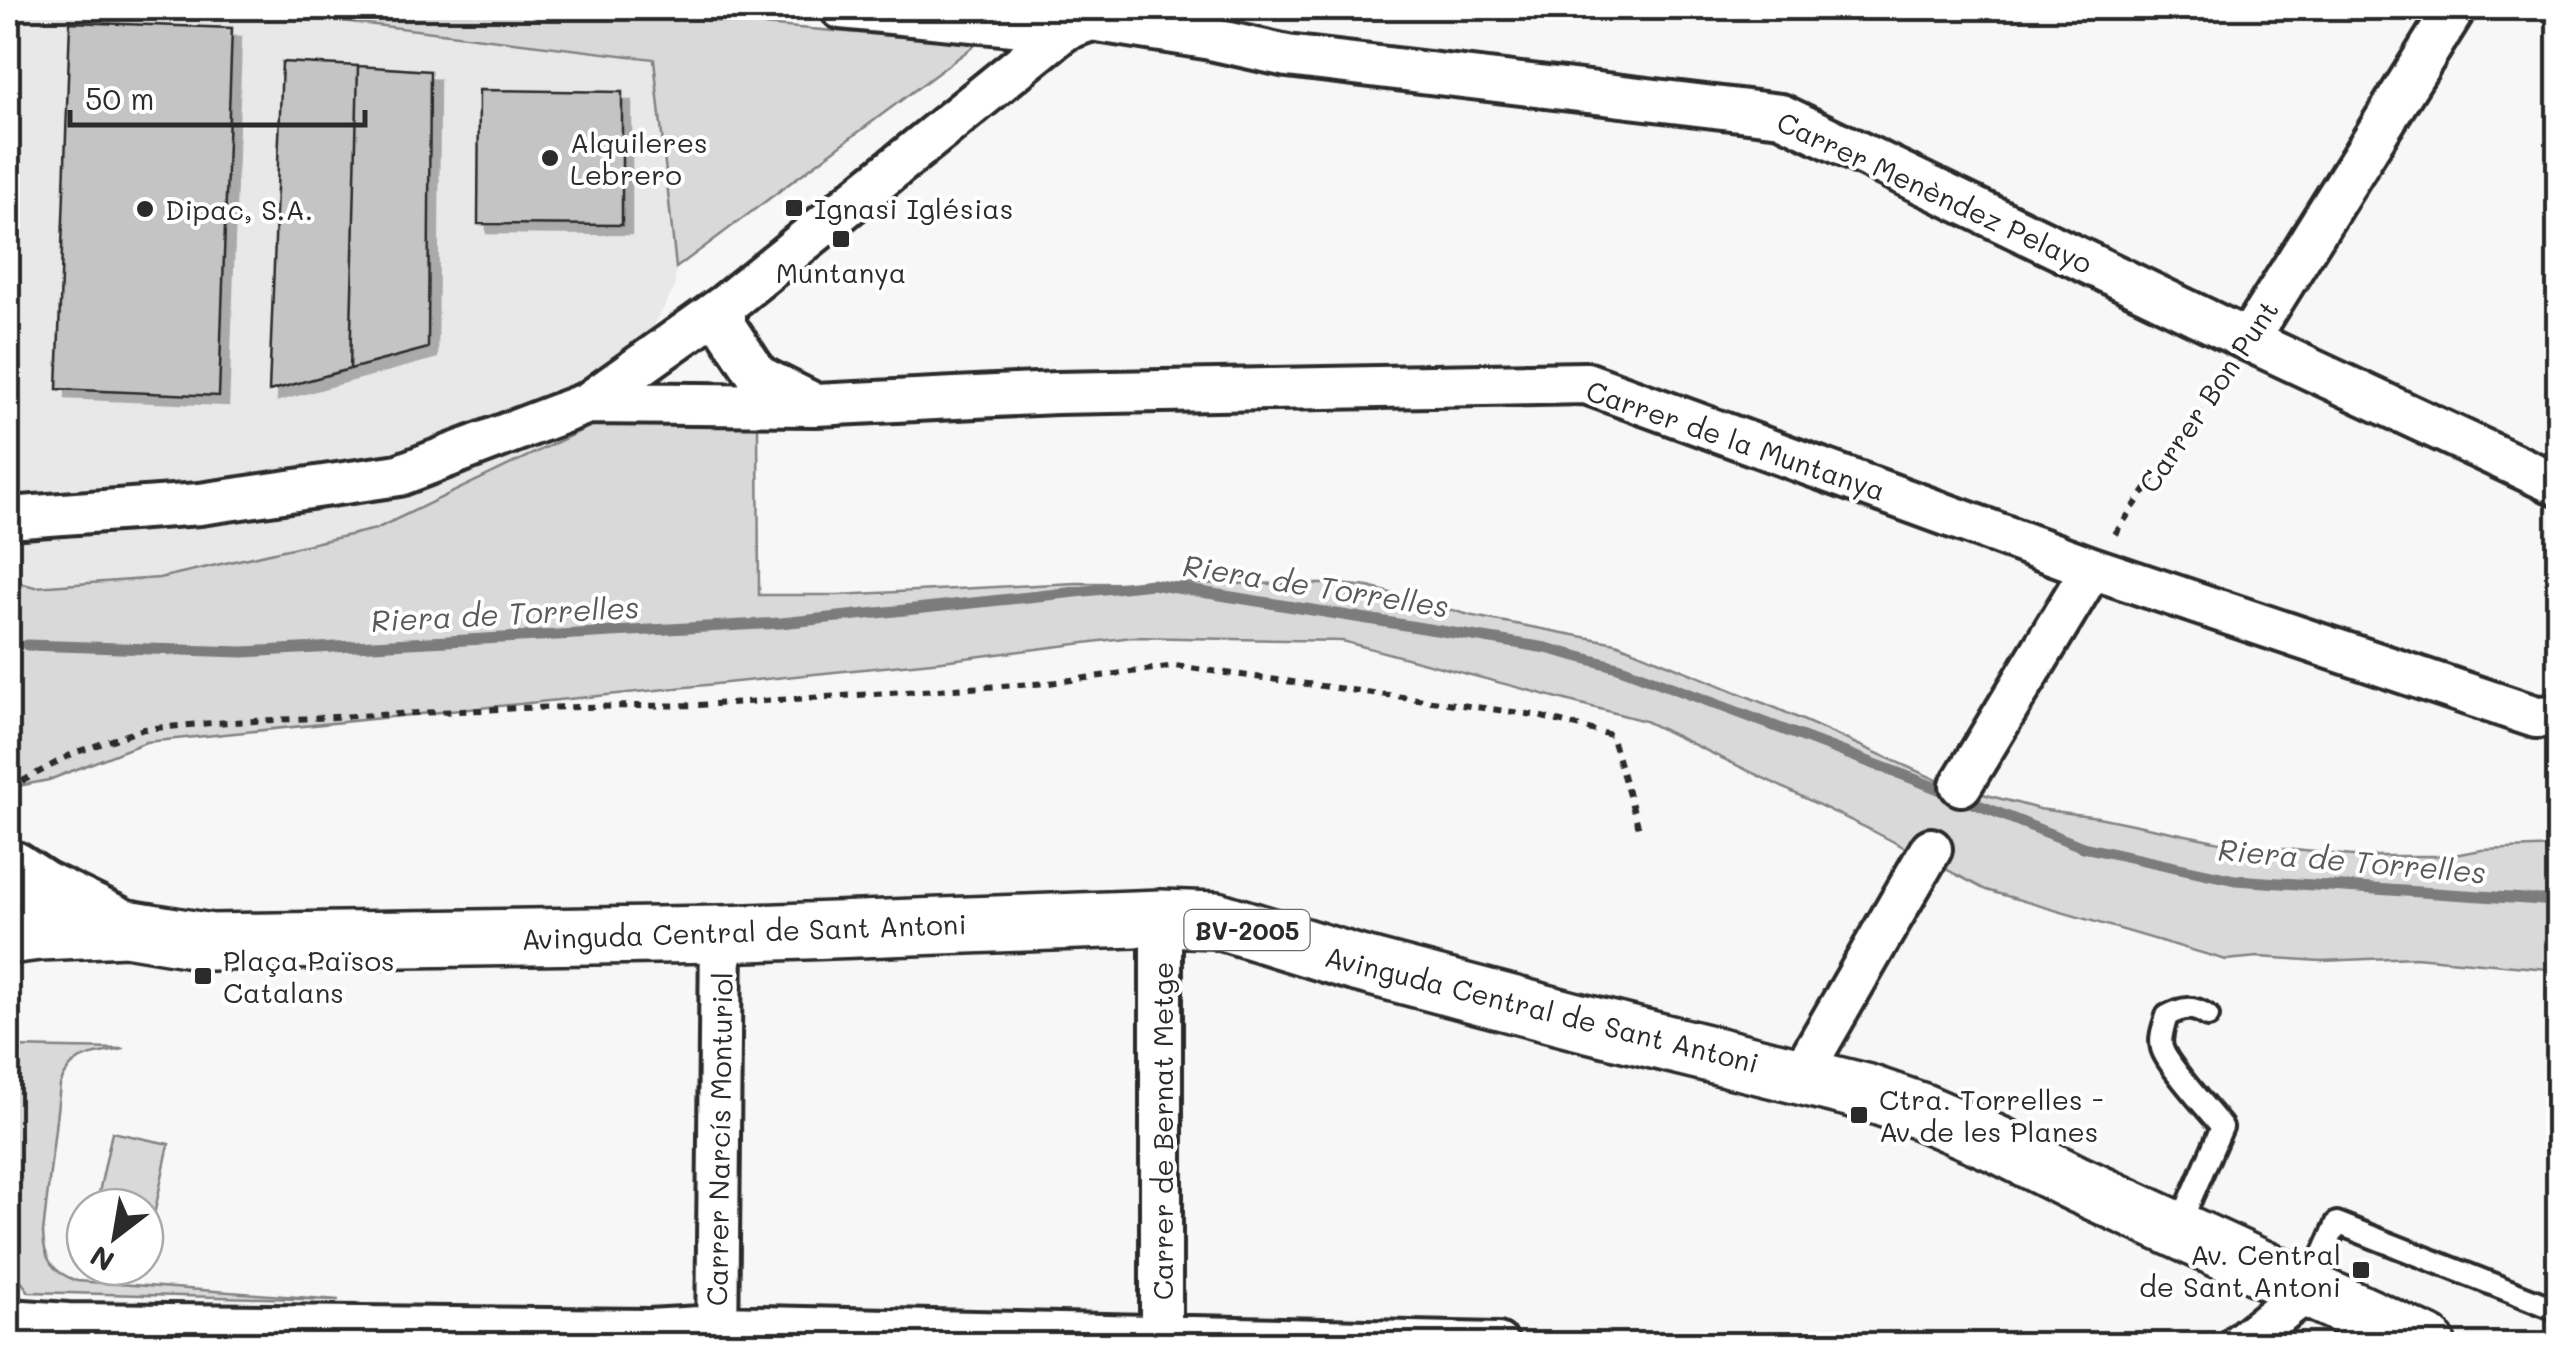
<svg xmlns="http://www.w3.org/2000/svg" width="2566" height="1352" font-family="Mali,sans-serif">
	<defs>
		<filter id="shadow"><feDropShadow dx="9" dy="9" stdDeviation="0" flood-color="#0004"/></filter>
	</defs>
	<rect width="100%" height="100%" fill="#f7f7f7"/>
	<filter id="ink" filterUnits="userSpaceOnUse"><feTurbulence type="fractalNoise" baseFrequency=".01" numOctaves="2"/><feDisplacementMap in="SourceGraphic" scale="20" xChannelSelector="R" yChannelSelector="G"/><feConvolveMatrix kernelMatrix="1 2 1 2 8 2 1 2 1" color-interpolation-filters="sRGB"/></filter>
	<g filter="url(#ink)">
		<path fill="#e8e8e8" d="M 8,8 L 234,8 L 654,59 L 676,268 L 674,289 L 601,421 L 376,529 L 159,578 L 35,587 L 8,580 Z"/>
		<path fill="#d9d9d9" stroke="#828282" stroke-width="2.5" d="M 234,8 L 680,8 L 681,18 L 978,43 L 676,268 L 654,59 Z
			M 601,421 L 758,426 L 759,595 L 838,595 L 1076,583 L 1339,584 L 1369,587 L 1473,616 L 1616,643 L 1778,709 L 1946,784 L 2039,809 L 2098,817 L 2225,843 L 2353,856 L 2448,856 L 2482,850 L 2558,847 L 2558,970 L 2415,957 L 2321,961 L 2258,957 L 2226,960 L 1986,890 L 1871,830 L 1645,721 L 1342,641 L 1132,637 L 942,661 L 146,742 L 49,780 L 8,788 L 8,580 L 35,587 L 159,578 L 376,529 Z
			M 8,1047 L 124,1049 C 94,1055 72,1052 60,1085 L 43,1233 C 44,1259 52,1272 77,1281 L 339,1300 L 29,1292 L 8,1264 Z
			M 112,1132 L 169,1144 L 154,1215 L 145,1213 L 145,1207 L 118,1207 L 97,1202 Z"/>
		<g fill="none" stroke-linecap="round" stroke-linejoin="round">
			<path stroke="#7b7b7b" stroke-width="11" d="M 27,645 L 243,652 L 781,623 L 1152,584 L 1546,648 L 1618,667 L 1914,779 L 2083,847 L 2235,880 L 2558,901"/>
		</g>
		<path fill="#c4c4c4" stroke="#2b2b2b" stroke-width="2.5" filter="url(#shadow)" d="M 70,22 L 232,28 L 219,396 L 57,389 Z
			M 282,62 L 358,66 L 350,369 L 269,391 Z
			M 358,66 L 430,71 L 428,348 L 350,369 Z
			M 479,90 L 622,92 L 622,225 L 478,224 Z"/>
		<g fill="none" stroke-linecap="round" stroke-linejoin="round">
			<g stroke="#2b2b2b" stroke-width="28">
				<path id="service" d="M 2178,1228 L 2222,1127 C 2209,1111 2166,1064 2162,1048 C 2159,1037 2164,1026 2167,1016 C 2183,1007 2193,1006 2208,1016
					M 2308,1289 L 2337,1223 L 2558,1310"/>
			</g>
			<g stroke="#2b2b2b" stroke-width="48">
				<path id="minor" d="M 841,8 L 1064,30
					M 1091,20 L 1206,38 L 1287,56 L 1781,115 L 2248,340 L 2558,485
					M 725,305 L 725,326 L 758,376 L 808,401
					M 2248,340 L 2455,8
					M 588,403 L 816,405 L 1056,393 L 1586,383 L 2092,568 L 2536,717 L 2558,716
					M 8,518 L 200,504 L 399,475 L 588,403 L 725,305 L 1064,30 L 1091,20 L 1109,8
					M 1961,785 L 2092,568
					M 1800,1076 L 1931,849
					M 8,1320 L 68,1324 L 649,1330 L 717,1326 L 1498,1344
					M 717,1344 L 721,934
					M 1161,1344 L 1161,918
					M 2240,1344 L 2307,1291"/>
			</g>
			<g stroke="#2b2b2b" stroke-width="62">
				<path id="primary" d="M 12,869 L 41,888 L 118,925
					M 8,936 L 39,932 L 126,928 L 211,942 L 721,934 L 1161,918 L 1216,920 L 1356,963 L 1572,1020 L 1865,1092 L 1920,1111 L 1999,1145 L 2077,1184 L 2427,1344"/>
			</g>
			<path stroke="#2b2b2b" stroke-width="6" stroke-dasharray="8 8" stroke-linecap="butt" d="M 2115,534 L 2227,371
				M 8,789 L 74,753 L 144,729 L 212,723 L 521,708 L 699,705 L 1049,683 L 1175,666 L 1535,715 L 1611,735 L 1640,832"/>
			<use href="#service" stroke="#fff" stroke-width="20"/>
			<use href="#minor" stroke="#fff" stroke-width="40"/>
			<use href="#primary" stroke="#fff" stroke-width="55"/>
		</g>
	</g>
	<g fill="#2b2b2b" stroke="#fff" stroke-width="4">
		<circle cx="550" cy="158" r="10"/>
		<rect x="784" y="198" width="20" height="20" rx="5"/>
		<circle cx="145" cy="209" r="10"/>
		<rect x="831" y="229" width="20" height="20" rx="5"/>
		<rect x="193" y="966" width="20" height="20" rx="5"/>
		<rect x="1849" y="1105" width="20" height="20" rx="5"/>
		<rect x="2351" y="1260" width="20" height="20" rx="5"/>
	</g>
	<g text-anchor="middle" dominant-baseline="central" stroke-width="8" stroke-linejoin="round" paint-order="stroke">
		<rect fill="#fff" stroke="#6b6b6b" stroke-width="2.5" x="1184.5" y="910" width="125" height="40" rx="8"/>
		<g font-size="25" font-weight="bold" fill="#2b2b2b">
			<text x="1247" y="930">BV-2005</text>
		</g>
		<g font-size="28" fill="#2b2b2b" stroke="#fff" text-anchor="start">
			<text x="570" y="142">Alquileres<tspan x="570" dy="32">Lebrero</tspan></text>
			<text x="814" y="208">Ignasi Iglésias</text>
			<text x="165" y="209">Dipac, S.A.</text>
			<text x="841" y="272" text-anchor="middle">Muntanya</text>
			<text x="223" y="960">Plaça Països<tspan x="223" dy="32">Catalans</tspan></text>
			<text x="1879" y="1099">Ctra. Torrelles -<tspan x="1879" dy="32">Av de les Planes</tspan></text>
			<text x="2341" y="1254" text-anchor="end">Av. Central<tspan x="2341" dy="32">de Sant Antoni</tspan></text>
		</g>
		<g font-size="28" fill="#2b2b2b" stroke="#fff">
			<text transform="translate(1935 192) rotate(25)">Carrer Menèndez Pelayo</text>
			<text transform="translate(2208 396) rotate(-56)">Carrer Bon Punt</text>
			<text transform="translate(1736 440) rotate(19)">Carrer de la Muntanya</text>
			<text transform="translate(744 931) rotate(-2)">Avinguda Central de Sant Antoni</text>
			<text transform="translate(1542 1009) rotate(14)">Avinguda Central de Sant Antoni</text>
			<text transform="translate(1162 1131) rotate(-90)">Carrer de Bernat Metge</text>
			<text transform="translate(719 1139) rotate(-89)">Carrer Narcís Monturiol</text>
		</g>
		<g font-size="30" font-style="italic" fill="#5a5a5a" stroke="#fff">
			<text transform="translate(1316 585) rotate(9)">Riera de Torrelles</text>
			<text transform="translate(505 613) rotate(-3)">Riera de Torrelles</text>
			<text transform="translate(2352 860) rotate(5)">Riera de Torrelles</text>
		</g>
	</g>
	<rect width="2566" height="1352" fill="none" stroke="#fff" stroke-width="40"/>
	<rect x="20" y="20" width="2526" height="1312" fill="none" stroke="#2b2b2b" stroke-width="4" filter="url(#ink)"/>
	<g transform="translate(115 1237) rotate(211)"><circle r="48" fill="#ffffff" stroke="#aaaaaa" stroke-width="2.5"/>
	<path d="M0-8L18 38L0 25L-18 38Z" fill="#2b2b2b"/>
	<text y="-15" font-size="28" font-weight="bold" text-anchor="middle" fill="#2b2b2b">N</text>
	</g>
	<path d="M70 110v15h295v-15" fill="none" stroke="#2b2b2b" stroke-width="5"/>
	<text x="85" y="110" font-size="30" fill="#2b2b2b" stroke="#ffffff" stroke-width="8" paint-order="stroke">50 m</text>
</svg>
